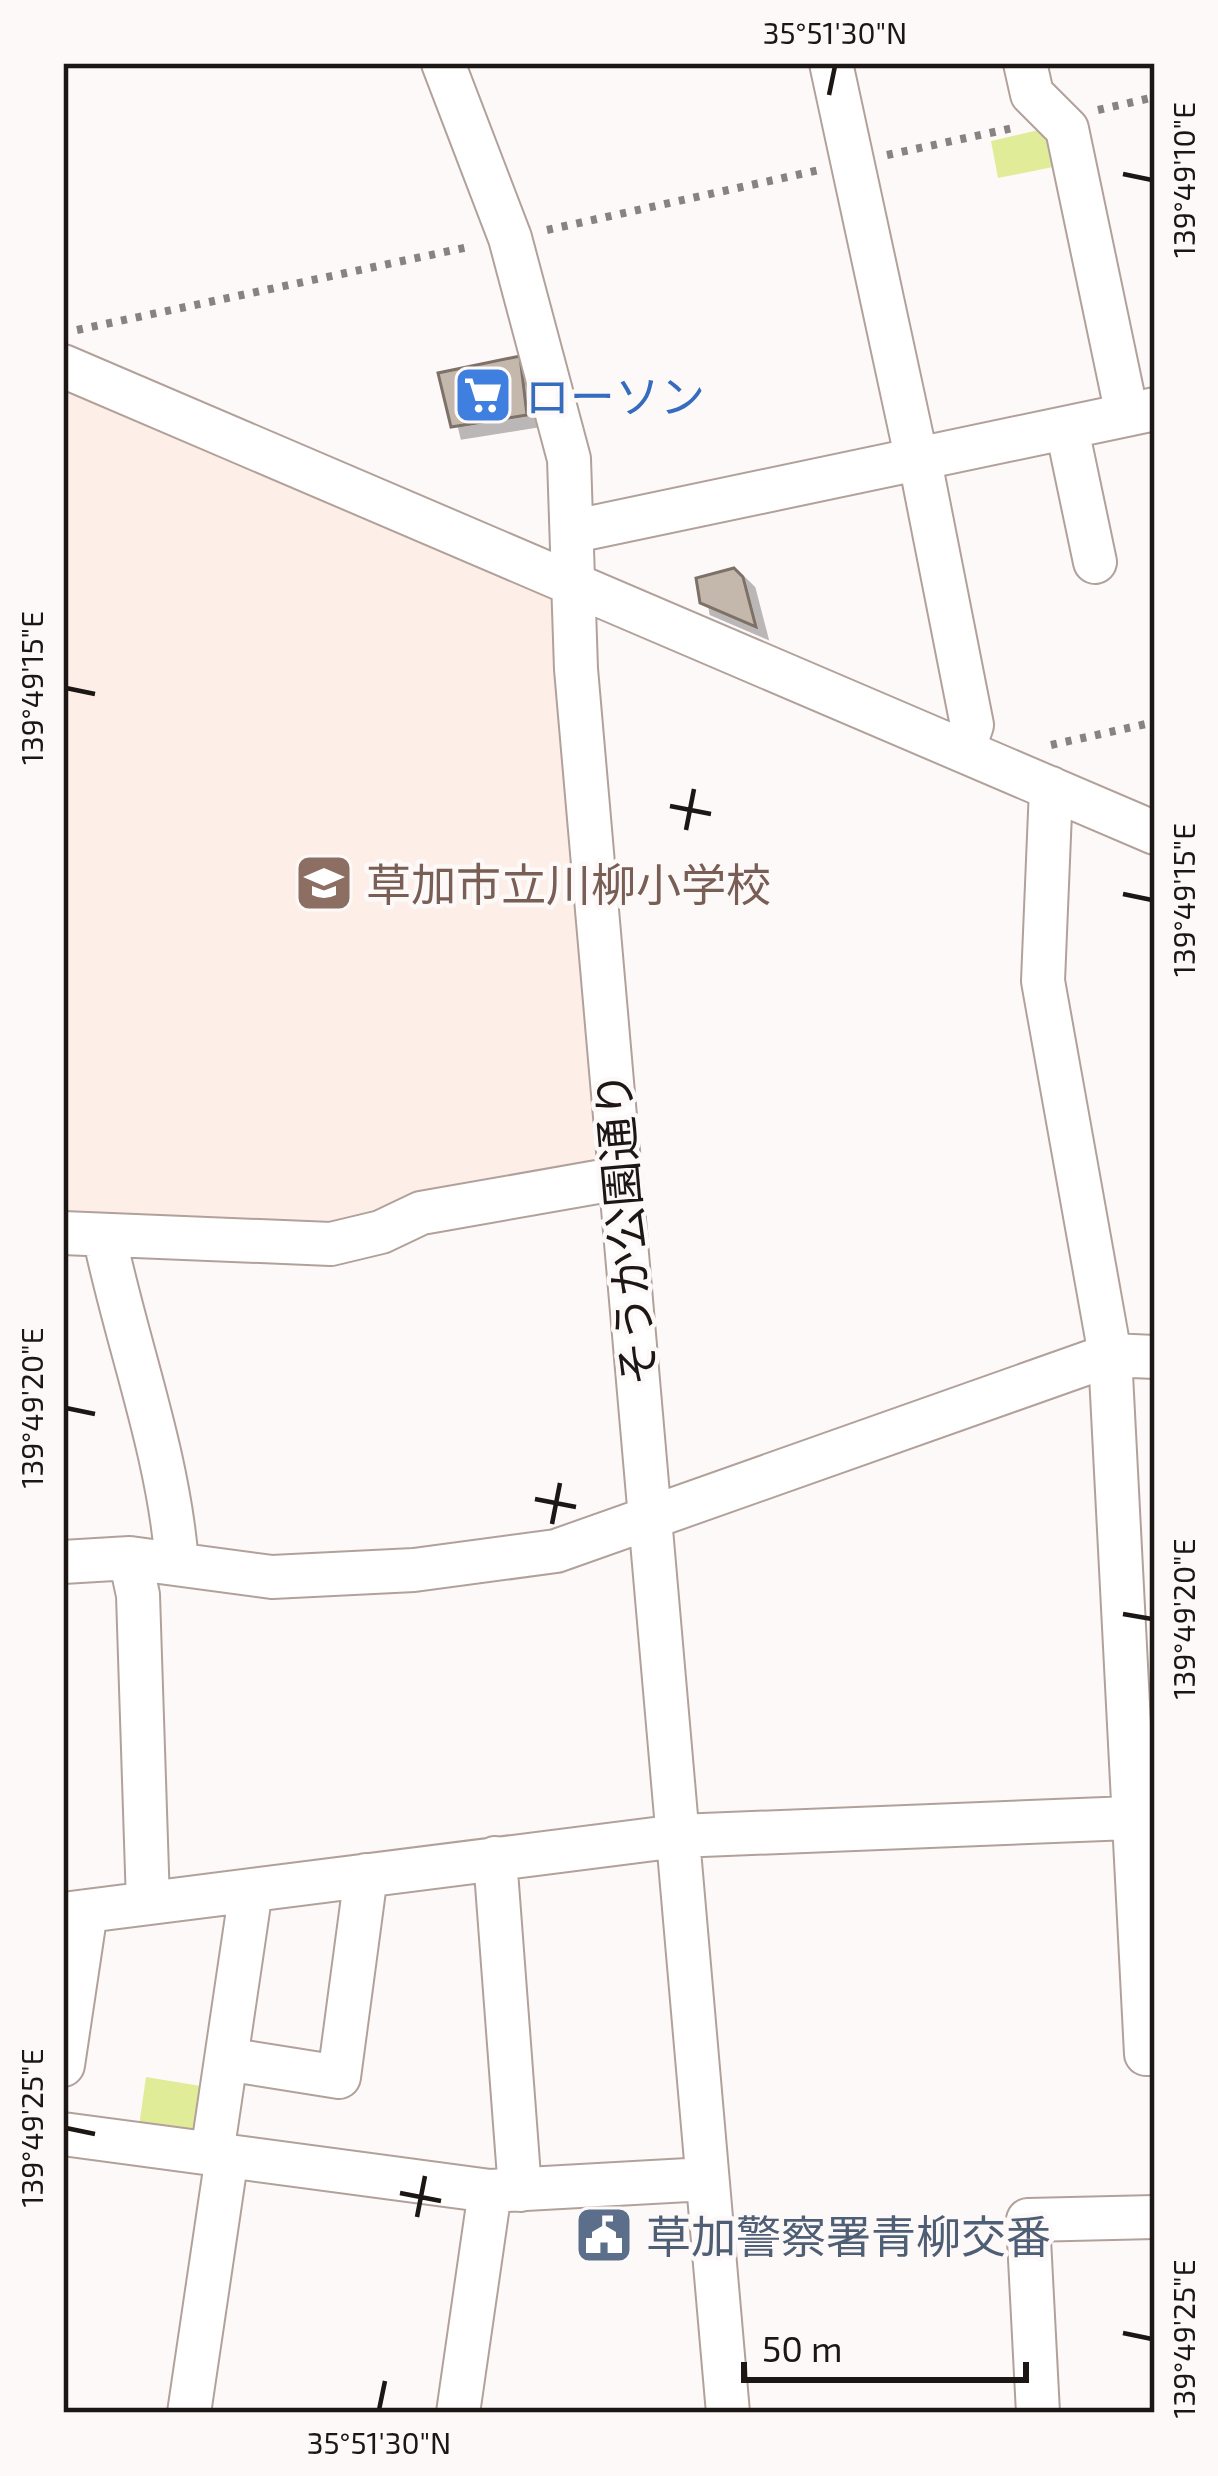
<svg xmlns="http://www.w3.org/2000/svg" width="1218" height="2476" font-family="'Exo 2','Noto Sans JP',sans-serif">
	<defs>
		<filter id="shadow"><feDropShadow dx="11" dy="11" stdDeviation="0" flood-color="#0004"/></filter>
	</defs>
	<rect width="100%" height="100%" fill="#fdf9f8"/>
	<path fill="#fdeee7" d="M 63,377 L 557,594 L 614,1172 L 328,1232 L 63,1224 Z"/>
	<path fill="#e1ec98" d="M 1060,125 L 1068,164 L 998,178 L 991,141 Z
		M 146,2077 L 219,2089 L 209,2150 L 137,2140 Z"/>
	<path fill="#c4b7ab" stroke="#7d7167" stroke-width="3" filter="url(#shadow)" d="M 520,356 L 527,415 L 451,427 L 438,373 Z
		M 734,568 L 743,577 L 756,627 L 700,603 L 696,578 Z"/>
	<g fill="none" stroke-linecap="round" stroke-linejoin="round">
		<g stroke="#b2a19a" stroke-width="46">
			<path id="minor" d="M 443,63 L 510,238 L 569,459 L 576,669 L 728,2413
				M 831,63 L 917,461
				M 1025,63 L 1032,94 L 1067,129 L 1127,415
				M 63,366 L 1155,833
				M 1067,429 L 1095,562
				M 920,461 L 972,725 L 964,748
				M 575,531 L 1155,409
				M 1051,788 L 1043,981 L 1110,1355 L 1146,2054 L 1155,2054
				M 63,1233 L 331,1244 L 381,1232 L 421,1213 L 620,1178
				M 104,1235 C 127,1345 168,1450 177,1563
				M 130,1558 L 138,1595 L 148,1903
				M 63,1562 L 130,1558 L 272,1577 L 414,1570 L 556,1551 L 1110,1355 L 1155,1357
				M 495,1858 L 520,2190
				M 63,1914 L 678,1836 L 1155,1817
				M 226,2059 L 339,2077 L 366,1875
				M 63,2065 L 86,1911
				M 63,2134 L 490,2191 L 706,2179
				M 212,2154 L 251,1890
				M 189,2413 L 227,2156
				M 458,2413 L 490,2191
				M 1038,2413 L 1028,2220 L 1155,2217"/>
		</g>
		<path stroke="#888381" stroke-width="8" stroke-dasharray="6 9" stroke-linecap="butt" d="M 1098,110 L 1155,97
			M 887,155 L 1013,128
			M 547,230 L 819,170
			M 77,330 L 473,246
			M 1051,745 L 1155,722"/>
		<use href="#minor" stroke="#fff" stroke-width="42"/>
	</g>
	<path fill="none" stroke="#1c1614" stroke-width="4.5" d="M 829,95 L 835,66M 1123,174 L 1152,180M 66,688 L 95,694M 670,806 L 711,814M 686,830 L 694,789M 1123,894 L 1152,900M 66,1408 L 95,1414M 535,1499 L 576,1507M 552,1524 L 560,1483M 1123,1614 L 1152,1619M 66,2128 L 95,2134M 400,2193 L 441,2201M 417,2217 L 425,2176M 1123,2333 L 1152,2339M 379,2410 L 385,2381"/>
	<defs>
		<g id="supermarket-square" transform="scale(3)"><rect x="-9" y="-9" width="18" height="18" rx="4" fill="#3f7fe0" stroke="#fdf9f8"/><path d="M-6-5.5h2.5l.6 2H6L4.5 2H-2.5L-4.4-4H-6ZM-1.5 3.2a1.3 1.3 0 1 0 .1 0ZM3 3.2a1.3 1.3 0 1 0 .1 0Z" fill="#fff"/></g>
		<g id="school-square" transform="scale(3)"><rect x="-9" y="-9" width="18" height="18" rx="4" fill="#8d6e63" stroke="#fdf9f8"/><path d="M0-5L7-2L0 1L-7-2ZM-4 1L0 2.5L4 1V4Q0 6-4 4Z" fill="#fff"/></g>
		<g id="civic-square" transform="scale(3)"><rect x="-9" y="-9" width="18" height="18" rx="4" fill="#5c6f8a" stroke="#fdf9f8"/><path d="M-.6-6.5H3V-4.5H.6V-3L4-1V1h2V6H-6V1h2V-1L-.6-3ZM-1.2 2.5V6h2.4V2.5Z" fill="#fff"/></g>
	</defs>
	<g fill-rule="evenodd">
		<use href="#supermarket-square" x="483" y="395"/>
		<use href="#school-square" x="324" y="883"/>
		<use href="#civic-square" x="604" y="2235"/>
	</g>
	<g text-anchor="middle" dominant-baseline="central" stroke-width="9" stroke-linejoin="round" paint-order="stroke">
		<g font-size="45" fill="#366cbe" stroke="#fdf9f8" text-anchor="start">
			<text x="525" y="395">ローソン</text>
		</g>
		<g font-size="45" fill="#785e54" stroke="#fdf9f8" text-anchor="start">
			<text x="366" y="883">草加市立川柳小学校</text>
		</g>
		<g font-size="45" fill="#1c1614" stroke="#fdf9f8">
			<text transform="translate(624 1229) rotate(-95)">そうか公園通り</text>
		</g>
		<g font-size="45" fill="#4e5e75" stroke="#fdf9f8" text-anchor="start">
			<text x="646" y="2235">草加警察署青柳交番</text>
		</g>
	</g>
	<rect width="1218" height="2476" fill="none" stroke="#fdf9f8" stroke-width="132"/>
	<path d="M744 2362v18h282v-18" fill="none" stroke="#1c1614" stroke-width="6"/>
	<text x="762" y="2362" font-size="36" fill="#1c1614" stroke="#fdf9f8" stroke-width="9" paint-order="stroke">50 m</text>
	<rect x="66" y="66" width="1086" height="2344" fill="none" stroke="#1c1614" stroke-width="4.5"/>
	<g font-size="30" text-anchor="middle" fill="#1c1614">
		<text x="835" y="44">35°51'30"N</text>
		<text transform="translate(1185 180) rotate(-90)" y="10">139°49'10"E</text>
		<text transform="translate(33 688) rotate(-90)" y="10">139°49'15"E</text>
		<text transform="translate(1185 900) rotate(-90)" y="10">139°49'15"E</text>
		<text transform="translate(33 1408) rotate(-90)" y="10">139°49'20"E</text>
		<text transform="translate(1185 1619) rotate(-90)" y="10">139°49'20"E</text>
		<text transform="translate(33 2128) rotate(-90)" y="10">139°49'25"E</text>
		<text transform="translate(1185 2339) rotate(-90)" y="10">139°49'25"E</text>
		<text x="379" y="2454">35°51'30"N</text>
	</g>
</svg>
